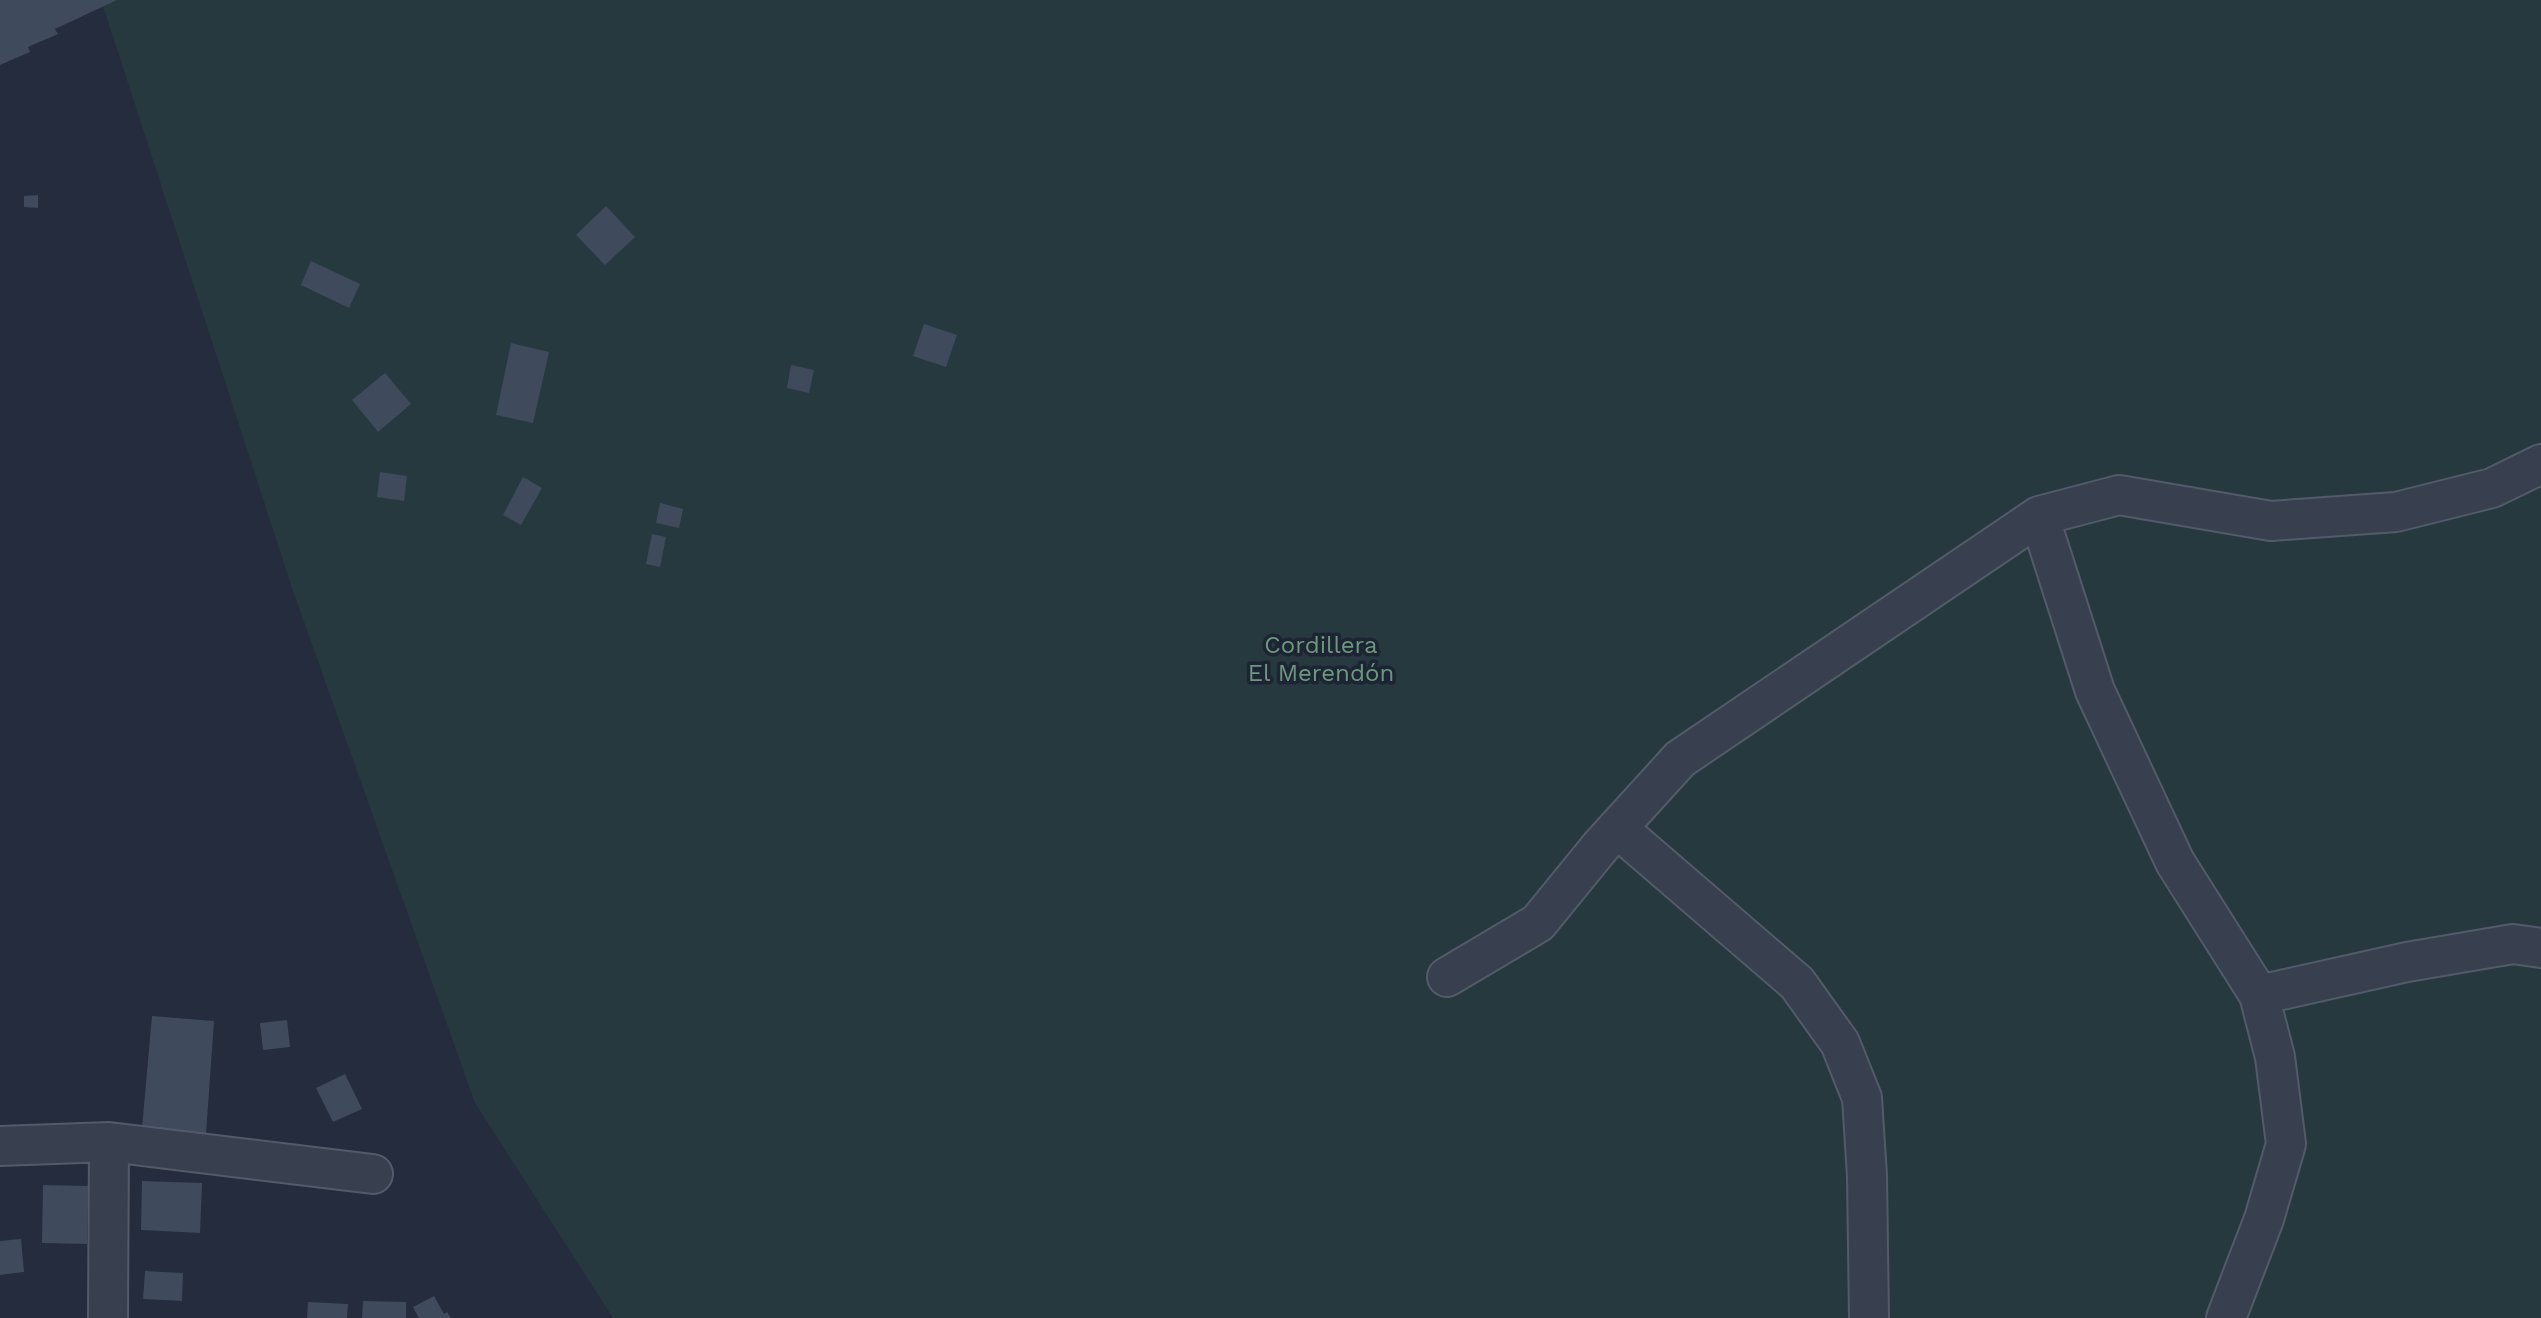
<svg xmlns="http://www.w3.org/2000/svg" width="2541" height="1318" font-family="'Work Sans',sans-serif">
	<rect width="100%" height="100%" fill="#242c3d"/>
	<path fill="#26393f" d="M 101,0 L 2541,0 L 2541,1318 L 613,1318 L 475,1103 L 292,588 Z"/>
	<path fill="#404a5d" d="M 0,0 L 117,0 L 55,29 L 58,34 L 28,47 L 30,52 L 0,65 Z
		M 38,195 L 38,208 L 24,207 L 24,196 Z
		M 606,206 L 635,237 L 605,265 L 576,235 Z
		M 311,261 L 360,284 L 349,308 L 301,285 Z
		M 924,324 L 957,335 L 946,367 L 913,356 Z
		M 511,343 L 549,352 L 533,423 L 496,415 Z
		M 791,365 L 814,370 L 809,393 L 787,388 Z
		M 385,373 L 411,404 L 378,432 L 352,400 Z
		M 380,472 L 407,476 L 404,501 L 377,497 Z
		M 523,477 L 542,488 L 521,525 L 503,515 Z
		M 660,503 L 683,509 L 679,528 L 656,523 Z
		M 652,534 L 666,537 L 660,567 L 646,564 Z
		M 152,1016 L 214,1021 L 206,1134 L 142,1128 Z
		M 287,1020 L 290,1047 L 263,1050 L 260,1023 Z
		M 345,1074 L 362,1109 L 333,1122 L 316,1088 Z
		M 142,1181 L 202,1183 L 200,1233 L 141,1230 Z
		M 43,1185 L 88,1186 L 87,1244 L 42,1243 Z
		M 21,1239 L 24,1272 L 0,1275 L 0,1241 Z
		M 145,1271 L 183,1273 L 182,1301 L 143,1299 Z
		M 434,1296 L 444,1314 L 447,1312 L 451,1318 L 419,1318 L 413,1307 Z
		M 363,1301 L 406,1302 L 406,1318 L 362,1318 Z
		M 308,1302 L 348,1304 L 347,1318 L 307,1318 Z"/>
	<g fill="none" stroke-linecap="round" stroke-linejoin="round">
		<g stroke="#535a69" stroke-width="42">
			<path id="minor" d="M 2039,516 L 2095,691 L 2175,862 L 2259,995 L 2275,1057 L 2286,1144 L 2264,1219 L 2226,1318
				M 1617,828 L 1797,983 L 1840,1043 L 1862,1098 L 1867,1176 L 1869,1318
				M 1447,977 L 1538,923 L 1600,847 L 1680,759 L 2039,516 L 2119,495 L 2271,521 L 2396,512 L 2492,488 L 2541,464
				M 2259,995 L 2407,962 L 2513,944 L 2541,948
				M 0,1146 L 109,1142 L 373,1174
				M 108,1318 L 109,1142"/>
		</g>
		<use href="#minor" stroke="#383f4e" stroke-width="38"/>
	</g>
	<g text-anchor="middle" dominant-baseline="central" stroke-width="7" stroke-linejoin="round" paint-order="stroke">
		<g font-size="24" fill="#6b997b" stroke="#1d2433">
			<text x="1321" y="645">Cordillera<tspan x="1321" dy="28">El Merendón</tspan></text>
		</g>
	</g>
</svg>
